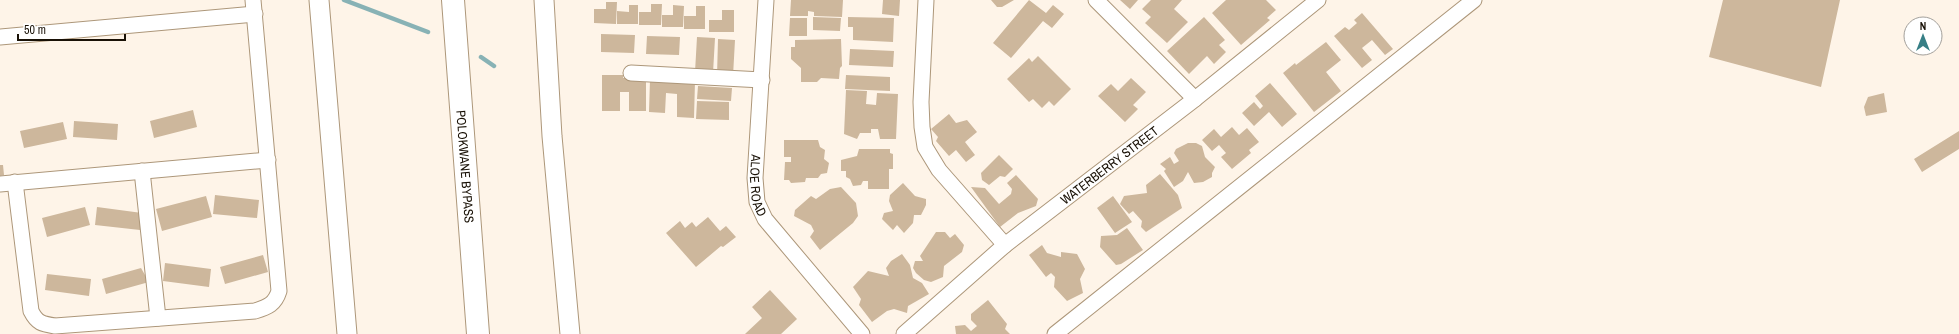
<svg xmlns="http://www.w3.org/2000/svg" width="1959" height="334" font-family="'Archivo Narrow',sans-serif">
	<rect width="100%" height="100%" fill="#fef4e8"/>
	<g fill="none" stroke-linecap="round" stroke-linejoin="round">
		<path stroke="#88b2b5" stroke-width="4.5" d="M 344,0 L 428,32
			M 481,57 L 494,66"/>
	</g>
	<path fill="#cdb79c" d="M 791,0 L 843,0 L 842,17 L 814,16 L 814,12 L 808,11 L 808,16 L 790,16 Z
		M 883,0 L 900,0 L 899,16 L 882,14 Z
		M 991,0 L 1014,0 L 1002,7 L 997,7 Z
		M 1029,0 L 1046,13 L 1053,5 L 1064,14 L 1052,28 L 1043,21 L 1011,58 L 993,43 Z
		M 1120,0 L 1138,0 L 1130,9 Z
		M 1151,0 L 1182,0 L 1174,9 L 1188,22 L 1167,43 L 1145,23 L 1151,17 L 1142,9 Z
		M 1226,0 L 1266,0 L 1276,10 L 1267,18 L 1270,20 L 1241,45 L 1212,13 Z
		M 1723,0 L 1840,0 L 1821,87 L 1709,57 Z
		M 606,2 L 617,2 L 616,24 L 594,23 L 594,9 L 606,9 Z
		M 651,4 L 662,4 L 661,25 L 639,25 L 639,12 L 651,12 Z
		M 629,5 L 638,5 L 638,24 L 617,24 L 617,11 L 629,12 Z
		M 673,5 L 684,6 L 683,27 L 662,27 L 662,15 L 673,15 Z
		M 696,6 L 705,6 L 705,29 L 684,29 L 684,16 L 696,16 Z
		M 722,10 L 734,10 L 734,32 L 709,32 L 709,20 L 722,20 Z
		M 1362,13 L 1393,49 L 1385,55 L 1372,40 L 1362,48 L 1372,60 L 1362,68 L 1334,36 L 1345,27 L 1349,30 L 1357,23 L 1354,20 Z
		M 813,17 L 841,18 L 840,31 L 813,30 Z
		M 848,17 L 894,18 L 893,42 L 853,40 L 853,27 L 848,27 Z
		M 1204,17 L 1225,40 L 1219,45 L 1226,52 L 1214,64 L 1207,56 L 1189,74 L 1167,51 Z
		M 790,18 L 807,18 L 807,36 L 789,36 Z
		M 601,34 L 635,35 L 634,53 L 601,52 Z
		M 647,36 L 680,37 L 679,55 L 646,54 Z
		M 697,37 L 715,38 L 713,73 L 695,72 Z
		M 718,39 L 735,40 L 733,76 L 717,76 Z
		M 841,39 L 842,66 L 840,68 L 839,79 L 821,78 L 817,82 L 801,82 L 801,68 L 791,59 L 791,47 L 795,47 L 795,40 Z
		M 1326,42 L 1341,60 L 1326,72 L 1341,91 L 1314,112 L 1283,73 L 1295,63 L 1296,65 Z
		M 850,49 L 894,51 L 893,67 L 849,65 Z
		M 1038,56 L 1071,89 L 1054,106 L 1049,101 L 1042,108 L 1033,99 L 1029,102 L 1007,79 L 1029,58 L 1032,62 Z
		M 602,75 L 623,75 L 623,78 L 646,78 L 646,111 L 629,111 L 629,92 L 620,92 L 620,111 L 602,111 Z
		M 846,75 L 890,77 L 890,91 L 845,89 Z
		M 1131,78 L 1146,92 L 1133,105 L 1138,109 L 1125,122 L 1098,96 L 1111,84 L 1118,91 Z
		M 650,80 L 695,81 L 694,118 L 677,117 L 677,94 L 666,93 L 665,113 L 649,112 Z
		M 1270,83 L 1297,114 L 1282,127 L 1269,112 L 1254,126 L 1242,113 L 1254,102 L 1260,109 L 1263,106 L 1255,96 Z
		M 698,86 L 732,88 L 731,101 L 697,99 Z
		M 846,90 L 867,91 L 866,104 L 876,105 L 877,93 L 898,94 L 896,139 L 880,139 L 878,129 L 871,129 L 871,133 L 860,133 L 857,139 L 844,134 Z
		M 1884,93 L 1887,112 L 1866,116 L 1864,107 L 1868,97 Z
		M 697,101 L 729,102 L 729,120 L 696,119 Z
		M 193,110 L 197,127 L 154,138 L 150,121 Z
		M 949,114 L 956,123 L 967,120 L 977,132 L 965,142 L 975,155 L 966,162 L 956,150 L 949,156 L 936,141 L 938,137 L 931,129 Z
		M 74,121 L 118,124 L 117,140 L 73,137 Z
		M 63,122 L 67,139 L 24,148 L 20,131 Z
		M 1232,127 L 1239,135 L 1247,128 L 1259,142 L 1249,150 L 1251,153 L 1232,169 L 1221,157 L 1226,153 L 1219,145 L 1212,151 L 1202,140 L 1214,129 L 1221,137 Z
		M 1959,131 L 1959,149 L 1922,172 L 1914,159 Z
		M 784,140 L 818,140 L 820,147 L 825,150 L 824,159 L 829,163 L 827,173 L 821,174 L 818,178 L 806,178 L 805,182 L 791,183 L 789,180 L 784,180 L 785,162 L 791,162 L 791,157 L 784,157 Z
		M 1188,143 L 1196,143 L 1202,146 L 1205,157 L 1215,167 L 1212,173 L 1212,177 L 1203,182 L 1194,183 L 1188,172 L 1183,181 L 1174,187 L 1164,171 L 1166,169 L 1160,164 L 1170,157 L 1174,164 L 1179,161 L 1174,153 L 1176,149 Z
		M 859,149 L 890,149 L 890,153 L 893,154 L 893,169 L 889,169 L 889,189 L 868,189 L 868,181 L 863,181 L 861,185 L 853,186 L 850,179 L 846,177 L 846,171 L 841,171 L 841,160 L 857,156 Z
		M 999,155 L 1013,169 L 1005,177 L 1000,176 L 989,185 L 982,180 L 981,173 Z
		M 0,165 L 3,165 L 4,175 L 0,176 Z
		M 1160,174 L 1178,195 L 1182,208 L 1146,232 L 1141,227 L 1142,221 L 1133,211 L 1129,214 L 1120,204 L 1124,196 L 1147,193 L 1146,185 Z
		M 1016,175 L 1038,199 L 1036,206 L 1018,213 L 1000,227 L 971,187 L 985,188 L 999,204 L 1011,194 L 1012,189 L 1007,183 Z
		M 903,183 L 915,196 L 926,199 L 926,205 L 921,215 L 914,215 L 913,223 L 904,233 L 897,225 L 893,230 L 882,219 L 884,213 L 893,211 L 889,201 L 890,195 Z
		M 841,187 L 856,203 L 858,216 L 853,223 L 820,250 L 810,237 L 814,231 L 811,225 L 794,216 L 795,210 L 811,196 L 816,199 L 830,189 Z
		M 215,195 L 259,200 L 257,218 L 213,214 Z
		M 206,196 L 212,217 L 162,231 L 156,209 Z
		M 1113,196 L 1132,222 L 1115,233 L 1097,208 Z
		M 85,207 L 90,225 L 47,237 L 42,218 Z
		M 97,207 L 142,213 L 140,230 L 95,225 Z
		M 708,217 L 720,231 L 726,226 L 736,237 L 723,247 L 721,246 L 696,267 L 666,233 L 680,221 L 685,228 L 692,222 L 696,227 Z
		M 1127,228 L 1143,250 L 1121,264 L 1116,265 L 1100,247 L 1101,236 L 1117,235 Z
		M 936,232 L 945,232 L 950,238 L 955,234 L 964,245 L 962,252 L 944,266 L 943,277 L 931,282 L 924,280 L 916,273 L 913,268 L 915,261 L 923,261 L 920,256 Z
		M 1042,245 L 1047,253 L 1061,257 L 1061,252 L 1077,254 L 1085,269 L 1080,279 L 1083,293 L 1067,301 L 1054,287 L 1055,277 L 1051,273 L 1046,277 L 1029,255 Z
		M 902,254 L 910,265 L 913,278 L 922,283 L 929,294 L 908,306 L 907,313 L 894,309 L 887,311 L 872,322 L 859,305 L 861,299 L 853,287 L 868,271 L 889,276 L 886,268 L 891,261 Z
		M 263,255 L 268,272 L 225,284 L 220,267 Z
		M 165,263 L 211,269 L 209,287 L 163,281 Z
		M 141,268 L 149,282 L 106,294 L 102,279 Z
		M 47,274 L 91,279 L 89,296 L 45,290 Z
		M 770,290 L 797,319 L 781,334 L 745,334 L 762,318 L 752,307 Z
		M 988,300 L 1007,324 L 1005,329 L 1010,334 L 956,334 L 955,326 L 965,325 L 971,331 L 977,326 L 971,320 L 971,314 Z"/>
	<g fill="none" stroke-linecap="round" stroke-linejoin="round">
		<g stroke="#ad977a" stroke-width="17">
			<g id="minor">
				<path id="s1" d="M 766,0 L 755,178 L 757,202 L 765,219 L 862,334"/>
				<path d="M 926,0 L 921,102 L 922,127 L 925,147 L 939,170 L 1005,245"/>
				<path d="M 1096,0 L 1195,99"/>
				<path d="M 0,37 L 255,14"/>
				<path d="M 631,73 L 762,80"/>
				<path d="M 142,171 L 158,318"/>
				<path d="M 15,182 L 31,311 C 37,323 42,324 55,326 L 255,311 C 268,307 275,304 279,291 L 253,0"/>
				<path d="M 0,184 L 268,160"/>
				<path id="s2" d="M 904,334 L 1005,245 L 1195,99 L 1318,0"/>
				<path d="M 1055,334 L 1474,0"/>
			</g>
		</g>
		<g stroke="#ad977a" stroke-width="21">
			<path id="major" d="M 319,0 L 347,334
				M 544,0 L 552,136 L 570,334"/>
		</g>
		<g stroke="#ad977a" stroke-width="24">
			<g id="highway">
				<path id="s3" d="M 453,0 L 478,334"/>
			</g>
		</g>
		<use href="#minor" stroke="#fff" stroke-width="15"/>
		<use href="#major" stroke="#fff" stroke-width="19"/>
		<use href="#highway" stroke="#fff" stroke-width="22"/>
	</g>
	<g text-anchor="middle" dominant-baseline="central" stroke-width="4" stroke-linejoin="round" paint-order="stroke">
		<g font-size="13" fill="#191106" stroke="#fff">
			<text stroke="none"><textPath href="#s2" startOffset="266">WATERBERRY STREET</textPath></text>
			<text stroke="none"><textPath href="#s3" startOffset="167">POLOKWANE BYPASS</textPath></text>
			<text stroke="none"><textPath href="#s1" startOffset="186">ALOE ROAD</textPath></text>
		</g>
	</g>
	<g transform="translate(1923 36)"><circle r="19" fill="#ffffff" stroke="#a3a09b"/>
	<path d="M0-3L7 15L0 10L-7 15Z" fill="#377f86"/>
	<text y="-6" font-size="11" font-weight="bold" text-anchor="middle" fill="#191106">N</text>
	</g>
	<path d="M18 34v6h107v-6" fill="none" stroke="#191106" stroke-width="2"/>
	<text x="24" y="34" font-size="12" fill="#191106" stroke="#ffffff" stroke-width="3" paint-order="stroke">50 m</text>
</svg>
